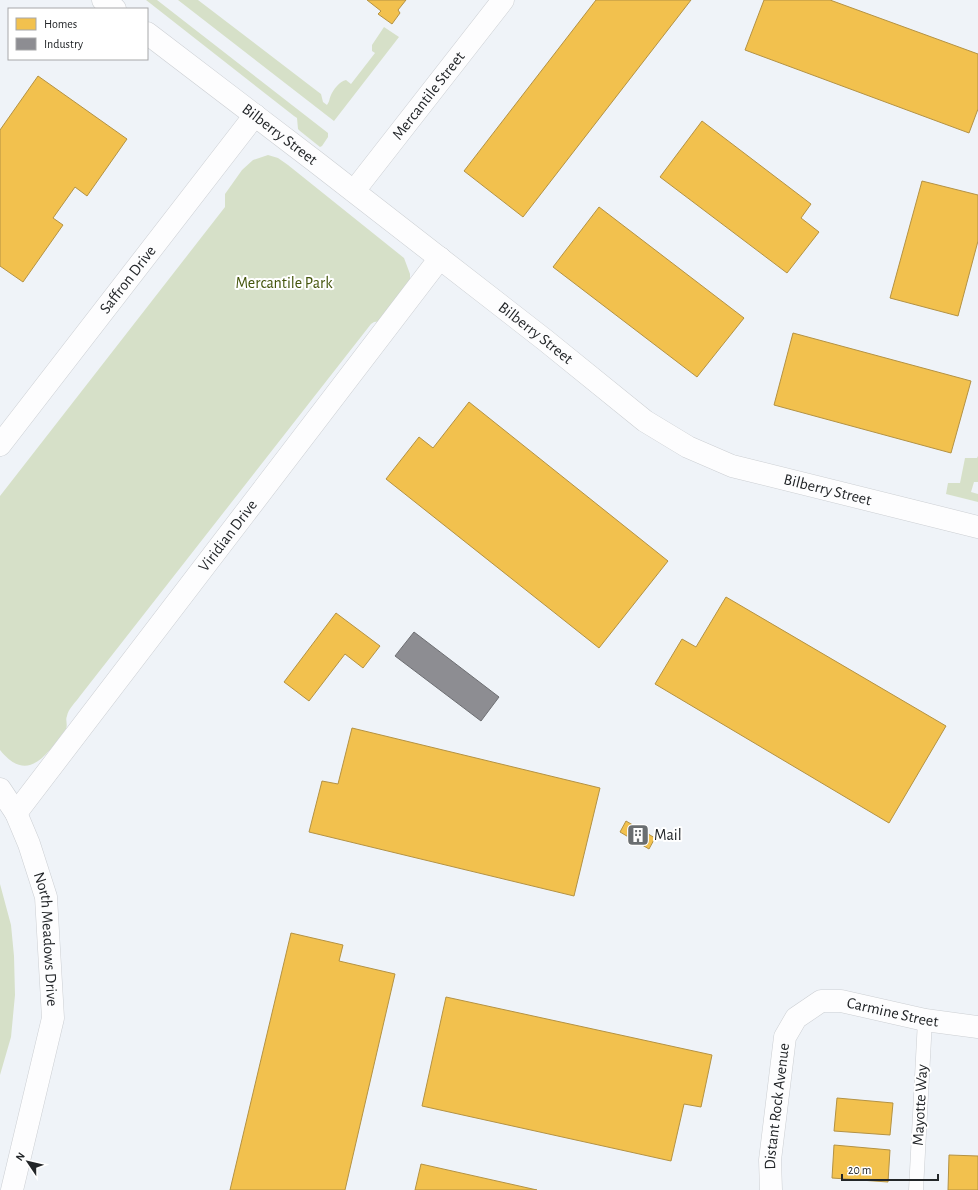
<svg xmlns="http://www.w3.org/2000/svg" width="978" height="1190" font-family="'Alegreya Sans',sans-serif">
	<rect width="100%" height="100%" fill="#eff3f8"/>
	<path fill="#d6e0c8" d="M 146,0 L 157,0 L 328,133 L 328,137 L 322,146 L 320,147 L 300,131 L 298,129 L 297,118 L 294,116 Z
		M 178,0 L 198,0 L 317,91 L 321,94 L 323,102 L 327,105 C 330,101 329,99 331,95 C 333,90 340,81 346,80 L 351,84 L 375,53 L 372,51 L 372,45 L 384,27 L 399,37 L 334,121 Z
		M 268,155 L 278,158 L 288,165 L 404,258 L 410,274 L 410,282 L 382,321 L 374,322 L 371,324 L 80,696 C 76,702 68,709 67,716 C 65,720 68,724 66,729 C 48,752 29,786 0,750 L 0,496 L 225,207 L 225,194 L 242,170 L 253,160 Z
		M 978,456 L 978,482 L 974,482 L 971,492 L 978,494 L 978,502 L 946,494 L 948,483 L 960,483 L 965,458 L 977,458 Z
		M 0,884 L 11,925 L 14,956 L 15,995 L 11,1037 L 0,1075 Z"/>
	<path fill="#f2c14e" stroke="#b49243" d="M 367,0 L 406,0 L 398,10 L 400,13 L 392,24 L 378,14 L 381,11 Z
		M 596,0 L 691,0 L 523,217 L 464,171 Z
		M 764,0 L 830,0 L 978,54 L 978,109 L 969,133 L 745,50 Z
		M 38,76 L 127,139 L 87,196 L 75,187 L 53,218 L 63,225 L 23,282 L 0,266 L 0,130 Z
		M 702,121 L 811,204 L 801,218 L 819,232 L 787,273 L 660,177 Z
		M 922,181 L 978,195 L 978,241 L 958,316 L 890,298 Z
		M 599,207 L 744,318 L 697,377 L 553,267 Z
		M 793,333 L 971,381 L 951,453 L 774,405 Z
		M 469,402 L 668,561 L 599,648 L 386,479 L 419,437 L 433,448 Z
		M 726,597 L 946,726 L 889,823 L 655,684 L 682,639 L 696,647 Z
		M 336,613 L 380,646 L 363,668 L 345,654 L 309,701 L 284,682 Z
		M 352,728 L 600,788 L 574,896 L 309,832 L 322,781 L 338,784 Z
		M 626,821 L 655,838 L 649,849 L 620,832 Z
		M 291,933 L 343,945 L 339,961 L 395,974 L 345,1190 L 230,1190 Z
		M 446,997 L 712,1055 L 701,1107 L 684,1104 L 671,1161 L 422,1106 Z
		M 837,1098 L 893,1103 L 890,1135 L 834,1131 Z
		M 834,1145 L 890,1150 L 888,1182 L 832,1178 Z
		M 949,1155 L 978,1156 L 978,1190 L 948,1190 Z
		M 421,1164 L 537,1190 L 415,1190 Z"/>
	<path fill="#8d8d92" stroke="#6d6e72" d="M 414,632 L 499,697 L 481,721 L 395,656 Z"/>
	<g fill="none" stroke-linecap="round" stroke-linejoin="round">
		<g stroke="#cccfd3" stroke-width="15">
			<path id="service" d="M 916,1190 L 925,1020"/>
		</g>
		<g stroke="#cccfd3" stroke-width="23">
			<g id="minor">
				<path d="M 103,0 L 115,9"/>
				<path id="s1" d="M 147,33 L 316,162 L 545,340 L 645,421 L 688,447 L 732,466 L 978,527"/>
				<path id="s2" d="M 354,191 L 503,0"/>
				<path id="s3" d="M 0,445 L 255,115"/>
				<path id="s4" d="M 0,789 L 16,813 L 29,844 L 46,897 L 53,1018 L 12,1190"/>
				<path id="s5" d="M 16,813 L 440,258"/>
				<path id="s6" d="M 771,1190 L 770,1160 L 785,1037 L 796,1018 L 821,1001 L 841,1001 L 925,1020 L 978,1027"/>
			</g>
		</g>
		<use href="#service" stroke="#fdfdfe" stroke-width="14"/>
		<use href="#minor" stroke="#fdfdfe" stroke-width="22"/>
	</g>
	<defs>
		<g id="building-square" transform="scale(1.15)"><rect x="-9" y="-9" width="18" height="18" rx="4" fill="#6a6e71" stroke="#fff"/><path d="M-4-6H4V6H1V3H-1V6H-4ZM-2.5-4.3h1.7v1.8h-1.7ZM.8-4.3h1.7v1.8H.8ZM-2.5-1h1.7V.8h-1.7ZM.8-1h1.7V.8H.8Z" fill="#fff"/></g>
	</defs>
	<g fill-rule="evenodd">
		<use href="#building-square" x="638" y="835"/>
	</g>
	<g text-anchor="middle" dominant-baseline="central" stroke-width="4" stroke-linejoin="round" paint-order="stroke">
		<g font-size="16" fill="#232629" stroke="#fff">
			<text stroke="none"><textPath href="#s2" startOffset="121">Mercantile Street</textPath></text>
			<text stroke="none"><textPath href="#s1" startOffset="167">Bilberry Street</textPath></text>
			<text stroke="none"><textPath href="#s3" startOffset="209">Saffron Drive</textPath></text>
			<text stroke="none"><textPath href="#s1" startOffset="491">Bilberry Street</textPath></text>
			<text stroke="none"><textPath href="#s1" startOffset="828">Bilberry Street</textPath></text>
			<text stroke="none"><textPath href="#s5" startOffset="349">Viridian Drive</textPath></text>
			<text stroke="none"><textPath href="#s4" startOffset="160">North Meadows Drive</textPath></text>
			<text stroke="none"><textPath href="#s6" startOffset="279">Carmine Street</textPath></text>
			<text transform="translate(920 1105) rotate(-87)">Mayotte Way</text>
			<text stroke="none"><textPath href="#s6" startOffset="84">Distant Rock Avenue</textPath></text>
		</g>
		<g font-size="16" fill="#44550c" stroke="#fff">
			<text x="284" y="283">Mercantile Park</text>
		</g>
		<g font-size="16" fill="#232629" stroke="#fff" text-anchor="start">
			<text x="654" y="835">Mail</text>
		</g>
	</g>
	<rect x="8" y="8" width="140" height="52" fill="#ffffff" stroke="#a7a8a9"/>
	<rect x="16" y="18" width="20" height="12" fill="#f2c14e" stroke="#a7a8a9"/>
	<text x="44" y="28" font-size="12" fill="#232629">Homes</text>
	<rect x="16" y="38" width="20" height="12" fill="#8d8d92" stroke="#a7a8a9"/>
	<text x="44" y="48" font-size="12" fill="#232629">Industry</text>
	<g transform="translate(28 1162) rotate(305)" stroke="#ffffff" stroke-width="3" paint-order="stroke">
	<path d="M0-3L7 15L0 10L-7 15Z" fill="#232629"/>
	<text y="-6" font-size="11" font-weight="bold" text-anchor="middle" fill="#232629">N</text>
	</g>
	<path d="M842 1174v6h96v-6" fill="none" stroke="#232629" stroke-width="2"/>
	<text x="848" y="1174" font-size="12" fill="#232629" stroke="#ffffff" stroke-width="3" paint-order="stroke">20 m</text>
</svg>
